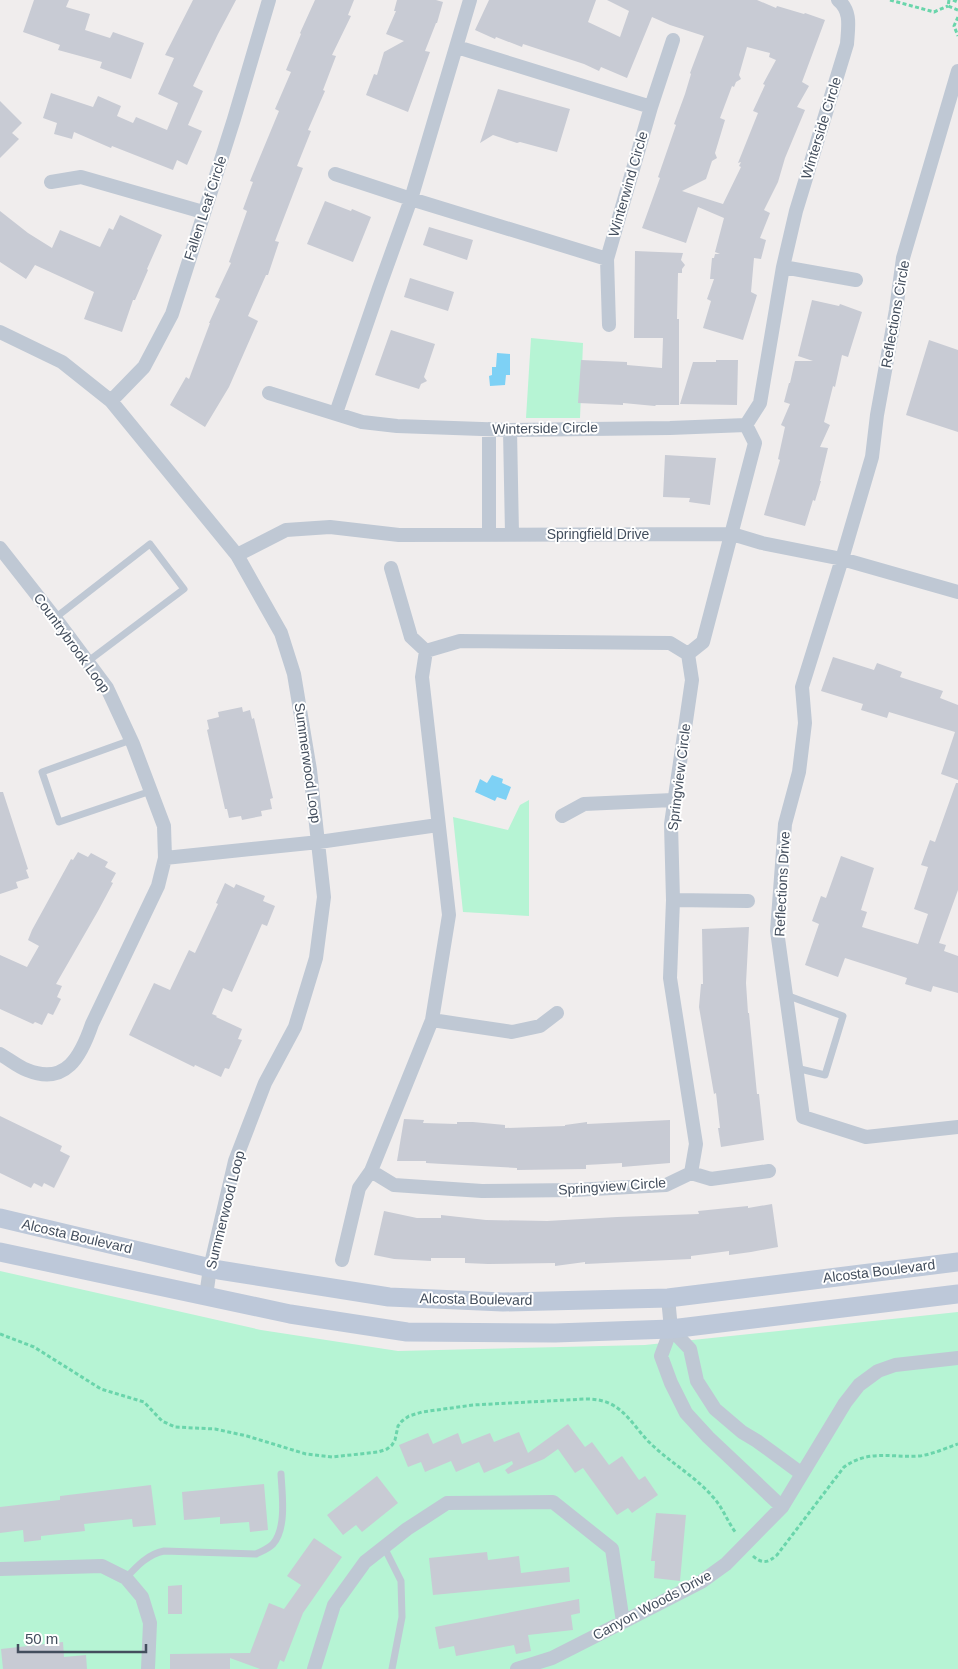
<svg xmlns="http://www.w3.org/2000/svg" width="958" height="1669" font-family="Arial,sans-serif">
	<rect width="100%" height="100%" fill="#f0eded"/>
	<path fill="#b6f4d4" d="M 531,338 L 583,343 L 580,418 L 526,418 Z
		M 529,800 L 529,916 L 463,912 L 453,817 L 508,830 L 520,805 Z
		M 0,1271 L 261,1330 L 398,1351 L 645,1345 L 958,1312 L 958,1669 L 0,1669 Z"/>
	<path fill="#7ed1f5" d="M 497,353 L 510,354 L 510,375 L 506,375 L 505,385 L 490,386 L 489,376 L 492,375 L 492,367 L 496,367 Z
		M 492,775 L 503,779 L 502,783 L 511,787 L 506,800 L 497,797 L 495,801 L 475,792 L 480,779 L 487,783 Z"/>
	<path fill="#c8cbd4" fill-rule="evenodd" d="M 34,0 L 69,0 L 66,7 L 90,14 L 85,30 L 110,38 L 113,32 L 144,43 L 131,79 L 100,68 L 102,62 L 58,50 L 60,45 L 23,32 Z
		M 193,0 L 236,0 L 218,34 L 193,86 L 203,91 L 188,125 L 202,131 L 187,165 L 177,160 L 173,170 L 112,146 L 111,148 L 74,132 L 72,139 L 54,134 L 57,123 L 43,118 L 51,93 L 93,107 L 98,96 L 121,106 L 117,116 L 133,123 L 136,117 L 167,130 L 178,103 L 158,94 L 174,58 L 165,55 Z
		M 315,0 L 354,0 L 348,15 L 351,16 L 332,55 L 336,56 L 323,90 L 325,91 L 308,130 L 311,131 L 297,166 L 303,168 L 275,241 L 279,242 L 268,275 L 266,275 L 248,316 L 258,321 L 229,387 L 205,427 L 170,405 L 186,377 L 189,379 L 210,323 L 209,323 L 220,299 L 215,297 L 231,263 L 229,262 L 247,211 L 243,209 L 253,182 L 250,181 L 279,111 L 275,109 L 291,72 L 286,70 L 301,34 L 300,33 Z
		M 397,0 L 436,0 L 443,2 L 437,23 L 436,23 L 425,51 L 430,52 L 408,112 L 366,95 L 374,74 L 377,75 L 384,52 L 404,41 L 386,34 L 396,11 L 394,11 Z
		M 489,0 L 596,0 L 588,22 L 620,37 L 629,11 L 607,0 L 757,0 L 776,8 L 777,6 L 804,14 L 805,13 L 825,20 L 802,82 L 809,86 L 797,107 L 805,110 L 785,158 L 778,182 L 764,210 L 770,213 L 760,238 L 766,240 L 761,259 L 754,258 L 751,292 L 757,295 L 743,340 L 703,328 L 711,301 L 707,299 L 714,279 L 710,279 L 712,258 L 714,258 L 715,254 L 720,254 L 715,252 L 724,218 L 698,207 L 686,243 L 642,228 L 660,178 L 658,177 L 676,125 L 674,124 L 685,94 L 691,74 L 690,73 L 704,36 L 670,25 L 652,17 L 627,78 L 601,67 L 599,71 L 584,64 L 523,44 L 522,47 L 496,37 L 495,39 L 475,30 ZM 747,47 L 770,53 L 769,57 L 776,60 L 763,84 L 765,85 L 753,111 L 758,113 L 738,163 L 741,162 L 739,166 L 741,167 L 723,204 L 682,191 L 706,179 L 712,161 L 717,158 L 715,153 L 725,120 L 720,118 L 732,86 L 734,87 L 736,82 L 741,79 L 739,75 Z
		M 498,89 L 570,109 L 557,152 L 520,142 L 517,143 L 493,135 L 480,143 Z
		M 0,101 L 22,123 L 12,133 L 19,139 L 0,158 Z
		M 325,201 L 351,211 L 352,209 L 371,217 L 353,262 L 307,244 Z
		M 0,211 L 28,233 L 52,248 L 60,230 L 100,247 L 109,228 L 113,230 L 120,215 L 162,235 L 147,269 L 148,270 L 135,300 L 133,300 L 122,332 L 84,319 L 94,292 L 35,265 L 26,279 L 0,262 Z
		M 429,227 L 473,240 L 467,260 L 423,245 Z
		M 635,251 L 683,253 L 681,260 L 685,265 L 682,269 L 682,273 L 678,273 L 677,319 L 679,319 L 679,405 L 656,405 L 655,406 L 623,403 L 623,405 L 578,403 L 581,360 L 627,362 L 627,365 L 662,368 L 663,338 L 634,338 Z
		M 410,278 L 454,292 L 448,311 L 404,297 Z
		M 812,300 L 839,306 L 840,304 L 862,312 L 848,357 L 842,355 L 835,387 L 833,386 L 824,422 L 830,425 L 820,447 L 828,448 L 820,481 L 821,481 L 815,501 L 813,500 L 805,526 L 764,515 L 780,460 L 778,459 L 785,427 L 781,425 L 790,404 L 784,402 L 789,383 L 790,383 L 795,361 L 813,361 L 798,356 Z
		M 391,330 L 435,344 L 424,377 L 427,381 L 421,384 L 419,389 L 375,375 Z
		M 929,340 L 958,350 L 958,432 L 906,415 Z
		M 716,360 L 738,360 L 737,405 L 680,404 L 693,362 L 716,362 Z
		M 665,455 L 716,458 L 710,505 L 689,502 L 690,498 L 663,497 Z
		M 833,657 L 874,670 L 877,663 L 902,672 L 900,677 L 943,691 L 940,698 L 958,705 L 958,780 L 941,774 L 955,732 L 889,712 L 887,718 L 861,710 L 863,704 L 821,691 Z
		M 242,707 L 243,712 L 250,710 L 252,719 L 254,718 L 273,798 L 270,799 L 272,809 L 261,811 L 262,816 L 242,820 L 241,816 L 229,818 L 227,809 L 225,809 L 207,730 L 209,729 L 207,720 L 219,717 L 218,712 Z
		M 956,783 L 958,783 L 958,890 L 939,943 L 946,945 L 944,951 L 958,956 L 958,993 L 933,986 L 931,992 L 905,984 L 907,978 L 845,958 L 838,977 L 805,965 L 819,924 L 812,921 L 821,896 L 826,898 L 841,856 L 874,868 L 861,910 L 867,912 L 862,927 L 918,944 L 928,914 L 914,909 L 928,867 L 921,865 L 930,840 L 935,842 Z
		M 0,792 L 3,792 L 28,869 L 26,870 L 29,878 L 16,882 L 18,888 L 0,894 Z
		M 78,852 L 88,857 L 91,853 L 108,862 L 105,867 L 116,873 L 111,882 L 113,883 L 98,911 L 56,984 L 62,986 L 57,997 L 61,999 L 53,1015 L 48,1013 L 42,1025 L 35,1022 L 33,1024 L 0,1009 L 0,955 L 27,967 L 39,946 L 28,940 L 32,930 L 71,859 L 73,860 Z
		M 225,883 L 234,888 L 236,884 L 265,896 L 263,901 L 275,906 L 267,926 L 262,924 L 232,992 L 223,988 L 212,1014 L 217,1016 L 216,1017 L 242,1029 L 238,1039 L 242,1040 L 229,1069 L 225,1068 L 221,1077 L 195,1065 L 194,1067 L 129,1035 L 154,983 L 170,990 L 189,950 L 195,953 L 210,921 L 218,904 L 216,903 Z
		M 749,927 L 746,983 L 748,1013 L 749,1013 L 757,1094 L 759,1094 L 764,1140 L 721,1147 L 718,1128 L 720,1128 L 716,1093 L 714,1094 L 699,1007 L 701,984 L 703,984 L 702,929 Z
		M 0,1116 L 62,1146 L 60,1151 L 70,1156 L 54,1188 L 44,1183 L 42,1187 L 34,1183 L 31,1188 L 0,1173 Z
		M 404,1119 L 424,1120 L 423,1123 L 457,1124 L 457,1122 L 473,1122 L 505,1125 L 505,1128 L 565,1126 L 565,1125 L 587,1122 L 587,1124 L 670,1120 L 670,1163 L 622,1167 L 622,1163 L 586,1165 L 586,1169 L 517,1170 L 517,1168 L 443,1164 L 426,1163 L 426,1161 L 397,1161 Z
		M 772,1204 L 778,1247 L 751,1252 L 729,1255 L 729,1251 L 691,1256 L 691,1259 L 585,1264 L 585,1262 L 555,1266 L 555,1263 L 488,1264 L 465,1263 L 465,1258 L 431,1258 L 431,1261 L 394,1259 L 374,1255 L 384,1211 L 417,1218 L 441,1218 L 441,1215 L 486,1220 L 547,1221 L 617,1217 L 699,1214 L 698,1211 L 748,1206 L 748,1208 Z
		M 568,1424 L 585,1447 L 592,1442 L 609,1465 L 622,1456 L 639,1480 L 645,1476 L 658,1495 L 632,1513 L 628,1508 L 617,1515 L 583,1468 L 575,1473 L 558,1449 L 544,1459 L 508,1474 L 505,1470 L 513,1464 L 512,1461 L 484,1473 L 479,1462 L 456,1472 L 451,1461 L 425,1472 L 421,1462 L 408,1467 L 399,1445 L 428,1433 L 433,1444 L 458,1433 L 462,1444 L 490,1433 L 494,1442 L 519,1432 L 528,1453 Z
		M 377,1476 L 398,1503 L 362,1532 L 356,1525 L 343,1535 L 327,1515 Z
		M 264,1484 L 268,1530 L 250,1532 L 249,1522 L 220,1524 L 220,1517 L 184,1520 L 182,1492 Z
		M 151,1485 L 156,1525 L 133,1527 L 132,1519 L 84,1524 L 85,1531 L 41,1536 L 41,1540 L 24,1542 L 23,1530 L 0,1533 L 0,1507 L 60,1500 L 60,1496 Z
		M 656,1513 L 686,1515 L 680,1581 L 654,1578 L 655,1561 L 651,1561 Z
		M 314,1538 L 342,1557 L 303,1613 L 284,1662 L 280,1660 L 277,1669 L 260,1669 L 230,1658 L 230,1669 L 170,1669 L 170,1654 L 250,1653 L 269,1603 L 284,1609 L 301,1585 L 287,1576 Z
		M 487,1552 L 488,1560 L 519,1556 L 521,1573 L 569,1567 L 570,1582 L 433,1595 L 429,1558 Z
		M 182,1585 L 182,1614 L 168,1614 L 168,1586 Z
		M 579,1599 L 580,1613 L 571,1615 L 573,1630 L 528,1635 L 531,1651 L 516,1654 L 514,1645 L 456,1656 L 454,1646 L 439,1649 L 435,1627 Z
		M 63,1642 L 64,1657 L 86,1655 L 87,1669 L 3,1669 L 1,1649 Z"/>
	<g fill="none" stroke-linecap="round" stroke-linejoin="round">
		<path stroke="#6ad5ab" stroke-width="3" stroke-dasharray="4 2.5" stroke-linecap="butt" d="M 890,0 L 934,12 L 948,6
			M 949,0 L 948,6 L 958,10
			M 953,0 L 958,2
			M 958,17 L 954,26 L 958,36
			M 0,1334 L 34,1347 L 101,1389 L 144,1402 L 162,1421 L 175,1427 L 215,1429 L 247,1436 L 306,1454 L 332,1457 L 378,1452 L 387,1449 L 392,1445 L 395,1440 L 398,1426 L 402,1421 L 409,1416 L 422,1412 L 473,1405 L 585,1399 C 594,1399 603,1400 611,1404 C 628,1413 636,1429 649,1442 C 669,1462 695,1476 713,1497 C 723,1508 727,1521 736,1533
			M 753,1556 C 762,1564 768,1563 777,1555 L 844,1467 C 869,1449 892,1458 920,1456 C 933,1454 946,1448 958,1444"/>
		<path stroke="#bfc8d4" stroke-width="7" d="M 55,618 L 150,544 L 184,589 L 87,662
			M 131,740 L 42,772 L 59,822 L 151,791
			M 786,995 L 843,1016 L 825,1075 L 796,1068
			M 384,1547 L 401,1581 L 402,1617 L 392,1669
			M 126,1578 C 137,1566 148,1554 164,1551 L 256,1554 C 262,1551 268,1549 273,1544 C 287,1528 282,1494 281,1474"/>
		<path stroke="#bfc8d4" stroke-width="14" d="M 457,47 L 651,107
			M 958,71 L 903,258 L 896,310 L 877,415 L 872,457 L 842,559 L 802,687 L 805,723 L 799,772 L 785,824 L 777,931 L 803,1117 L 866,1137 L 958,1127
			M 335,174 L 411,199 L 607,259
			M 51,182 L 81,177 L 203,212
			M 783,267 L 856,280
			M 609,325 L 607,259 L 651,107 L 673,40
			M 0,332 L 62,362 L 111,401 L 237,555 L 281,633 L 294,674 L 310,770 L 324,897 L 316,958 L 295,1027 L 265,1083 L 235,1161 L 210,1268 L 206,1296
			M 269,393 L 362,422 L 397,426 L 510,430 L 670,428 L 746,425 L 760,403 L 783,267 L 796,211 L 847,44 C 848,28 852,11 838,0
			M 111,401 L 144,367 L 172,314 L 234,119 L 269,0
			M 336,413 L 379,288 L 411,199 L 470,0
			M 510,430 L 512,534
			M 489,534 L 489,429
			M 0,548 L 55,618 L 107,688 L 133,744 L 164,826 L 165,858 L 158,886 L 92,1024 C 81,1056 66,1086 27,1070 C 17,1066 9,1059 0,1054
			M 237,555 L 286,530 L 330,527 L 399,535 L 732,534 L 762,543 L 842,559 L 958,592
			M 391,568 L 411,637 L 426,651
			M 460,641 L 670,643 L 688,654 L 692,680 L 671,824 L 673,900 L 670,978 L 696,1144 L 691,1173 L 666,1185 L 575,1190 L 482,1191 L 394,1185 L 371,1171 L 432,1020 L 449,915 L 422,677 L 426,651 Z
			M 688,654 L 703,642 L 755,443 L 746,425
			M 562,816 L 584,804 L 673,800
			M 165,858 L 319,842 L 438,825
			M 673,900 L 748,901
			M 432,1020 L 512,1032 L 540,1026 L 557,1013
			M 691,1173 L 711,1179 L 769,1171
			M 342,1260 L 359,1188 L 371,1171
			M 668,1298 L 671,1329 L 661,1356 L 671,1383 L 686,1413 L 708,1437 L 782,1507
			M 671,1329 L 690,1349 L 697,1381 L 715,1409 L 742,1432 L 757,1441 L 802,1474
			M 0,1569 L 102,1566 L 126,1578 L 142,1597 L 150,1623 L 148,1669
			M 314,1669 L 334,1605 L 365,1562 L 407,1529 L 447,1503 L 553,1502 L 612,1549 L 623,1622
			M 517,1669 L 552,1658 L 623,1622 L 701,1582 L 726,1564 L 782,1507 L 845,1403 L 859,1385 L 878,1371 L 895,1365 L 958,1358"/>
		<path stroke="#bdc8d9" stroke-width="19" d="M 0,1218 L 219,1270 L 389,1297 L 503,1302 L 668,1298 L 958,1262
			M 0,1252 L 290,1314 L 407,1332 L 555,1333 L 671,1329 L 958,1294"/>
	</g>
	<g text-anchor="middle" dominant-baseline="central" stroke-width="4" stroke-linejoin="round" paint-order="stroke">
		<g font-size="14" fill="#434e5d" stroke="#fff">
			<text transform="translate(821 128) rotate(-73)">Winterside Circle</text>
			<text transform="translate(628 184) rotate(-74)">Winterwind Circle</text>
			<text transform="translate(205 208) rotate(-72)">Fallen Leaf Circle</text>
			<text transform="translate(895 314) rotate(-80)">Reflections Circle</text>
			<text transform="translate(545 428) rotate(-1)">Winterside Circle</text>
			<text x="598" y="534">Springfield Drive</text>
			<text transform="translate(72 643) rotate(54)">Countrybrook Loop</text>
			<text transform="translate(308 763) rotate(82)">Summerwood Loop</text>
			<text transform="translate(679 777) rotate(-83)">Springview Circle</text>
			<text transform="translate(782 884) rotate(-87)">Reflections Drive</text>
			<text transform="translate(612 1186) rotate(-4)">Springview Circle</text>
			<text transform="translate(225 1210) rotate(-76)">Summerwood Loop</text>
			<text transform="translate(77 1236) rotate(13)">Alcosta Boulevard</text>
			<text transform="translate(879 1271) rotate(-7)">Alcosta Boulevard</text>
			<text transform="translate(476 1299) rotate(1)">Alcosta Boulevard</text>
			<text transform="translate(652 1605) rotate(-28)">Canyon Woods Drive</text>
		</g>
	</g>
	<path d="M18 1644v8h128v-8" fill="none" stroke="#434e5d" stroke-width="2.5"/>
	<text x="25" y="1644" font-size="15" fill="#434e5d" stroke="#ffffff" stroke-width="4" paint-order="stroke">50 m</text>
</svg>
